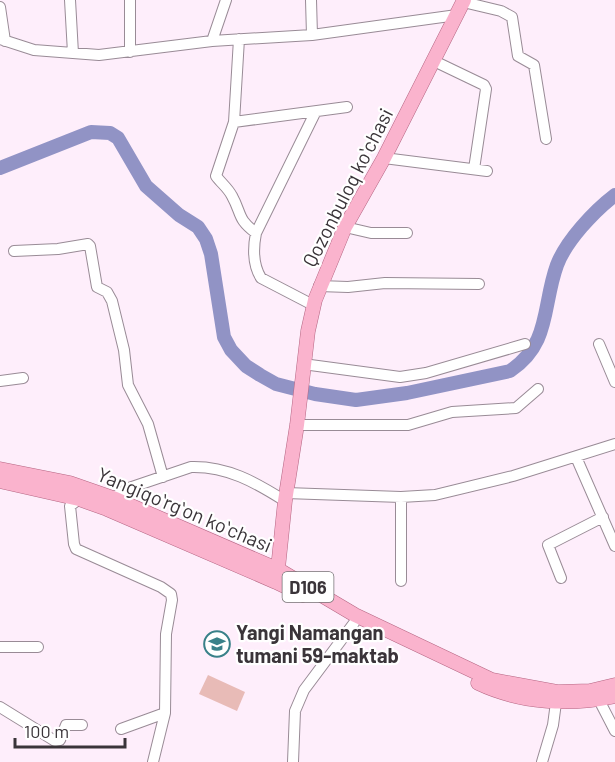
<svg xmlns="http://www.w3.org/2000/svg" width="615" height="762" font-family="Barlow,sans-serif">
	<rect width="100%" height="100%" fill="#feeefb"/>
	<path fill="#e8bbb7" d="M 208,675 L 245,692 L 237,711 L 199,694 Z"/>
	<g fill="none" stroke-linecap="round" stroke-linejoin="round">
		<path stroke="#9193c5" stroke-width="14" d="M 0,168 L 91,132 L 110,133 L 118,138 L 146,186 L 179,215 L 198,227 L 206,239 L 211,254 L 224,337 L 231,350 L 246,366 L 260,375 L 276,384 L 315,394 L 356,400 L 407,393 L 510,371 C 551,344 542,306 557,265 C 566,241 594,211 615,195"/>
		<g stroke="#998b96" stroke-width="12">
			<path id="minor" d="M 70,0 L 73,53
				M 311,0 L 312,35
				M 463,2 L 501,11 L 512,17 L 518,56 L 534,65 L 546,139
				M 0,7 L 5,41
				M 0,39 L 34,50 L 99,55 L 212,41 L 312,35 L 457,15
				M 239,39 L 234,122 L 216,176 C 221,183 228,188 232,196 C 242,214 237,219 256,233
				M 212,41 L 226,0
				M 130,52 L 130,0
				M 434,61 L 484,85 L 486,89 L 474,169
				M 234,122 L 347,107
				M 384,158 L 487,171
				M 345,227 L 371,233 L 407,233
				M 14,251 L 58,249 L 88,244 L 90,246 L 97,287 L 107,292 L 112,301 L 124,350 L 128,385 L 148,424 L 163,477
				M 319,286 L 348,287 L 385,283 L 479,284
				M 313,305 L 261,278 C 253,265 253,248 256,233 L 315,113
				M 599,344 L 615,382
				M 303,364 L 400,377 L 426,373 L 525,344
				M 0,381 L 23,378
				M 297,425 L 408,425 L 452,412 L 516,408 L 538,389
				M 576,457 L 615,546
				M 286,493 L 401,497 L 435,495 L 513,476 L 615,444
				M 401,497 L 401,581
				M 113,498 L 129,488 L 191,467 C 227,466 255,482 285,501
				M 79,499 L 70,506 L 74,544 L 76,549 L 161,587 L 171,594 L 172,600 L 166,634 L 165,713 L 153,762
				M 561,578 L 548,545 L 603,517
				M 0,647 L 38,647
				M 599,700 L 615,731
				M 0,707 L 55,741 L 60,740 L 66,725 L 82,725
				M 121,729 L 165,713
				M 293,762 L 295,711 L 304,690 L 354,623
				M 542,762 L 553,725 L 557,695"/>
		</g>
		<g stroke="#b56683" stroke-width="15">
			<path id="major" d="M 0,469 L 70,483 L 113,498 L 279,570 L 355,615 L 492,680 L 557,692 L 590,691 L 615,685
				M 0,481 L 79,499 L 107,509 L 276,582 L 303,595
				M 277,578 L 285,501 L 297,425 L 308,331 L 315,300 L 345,227 L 384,158 L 464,0
				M 478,683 C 520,703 570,706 615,696"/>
		</g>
		<use href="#minor" stroke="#fff" stroke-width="10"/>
		<use href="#major" stroke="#fab3cd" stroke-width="14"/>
	</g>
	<defs>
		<g id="school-ring" transform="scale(1.35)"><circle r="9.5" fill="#fff" stroke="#398189" stroke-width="1.5"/><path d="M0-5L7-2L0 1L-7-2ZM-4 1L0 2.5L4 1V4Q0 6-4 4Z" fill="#398189"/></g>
	</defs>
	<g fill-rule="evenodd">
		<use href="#school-ring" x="217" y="644"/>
	</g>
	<g text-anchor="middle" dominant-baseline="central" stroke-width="4.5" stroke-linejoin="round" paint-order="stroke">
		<rect fill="#fff" stroke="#757174" stroke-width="1.5" x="282.5" y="572" width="51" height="30" rx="4.5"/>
		<g font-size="18" font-weight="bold" fill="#3a3439">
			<text x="308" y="587">D106</text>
		</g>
		<g font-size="20" fill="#3a3439" stroke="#fff">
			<text transform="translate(347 187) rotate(-63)">Qozonbuloq koʻchasi</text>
			<text transform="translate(185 509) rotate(23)">Yangiqoʻrgʻon koʻchasi</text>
		</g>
		<g font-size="20" font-weight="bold" fill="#3a3439" stroke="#fff" text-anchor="start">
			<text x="236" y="632">Yangi Namangan<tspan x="236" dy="23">tumani 59-maktab</tspan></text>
		</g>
	</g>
	<path d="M15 738v9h110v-9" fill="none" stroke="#3a3439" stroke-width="3"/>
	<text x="24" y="738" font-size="18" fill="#3a3439" stroke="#ffffff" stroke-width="4.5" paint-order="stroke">100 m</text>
</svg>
